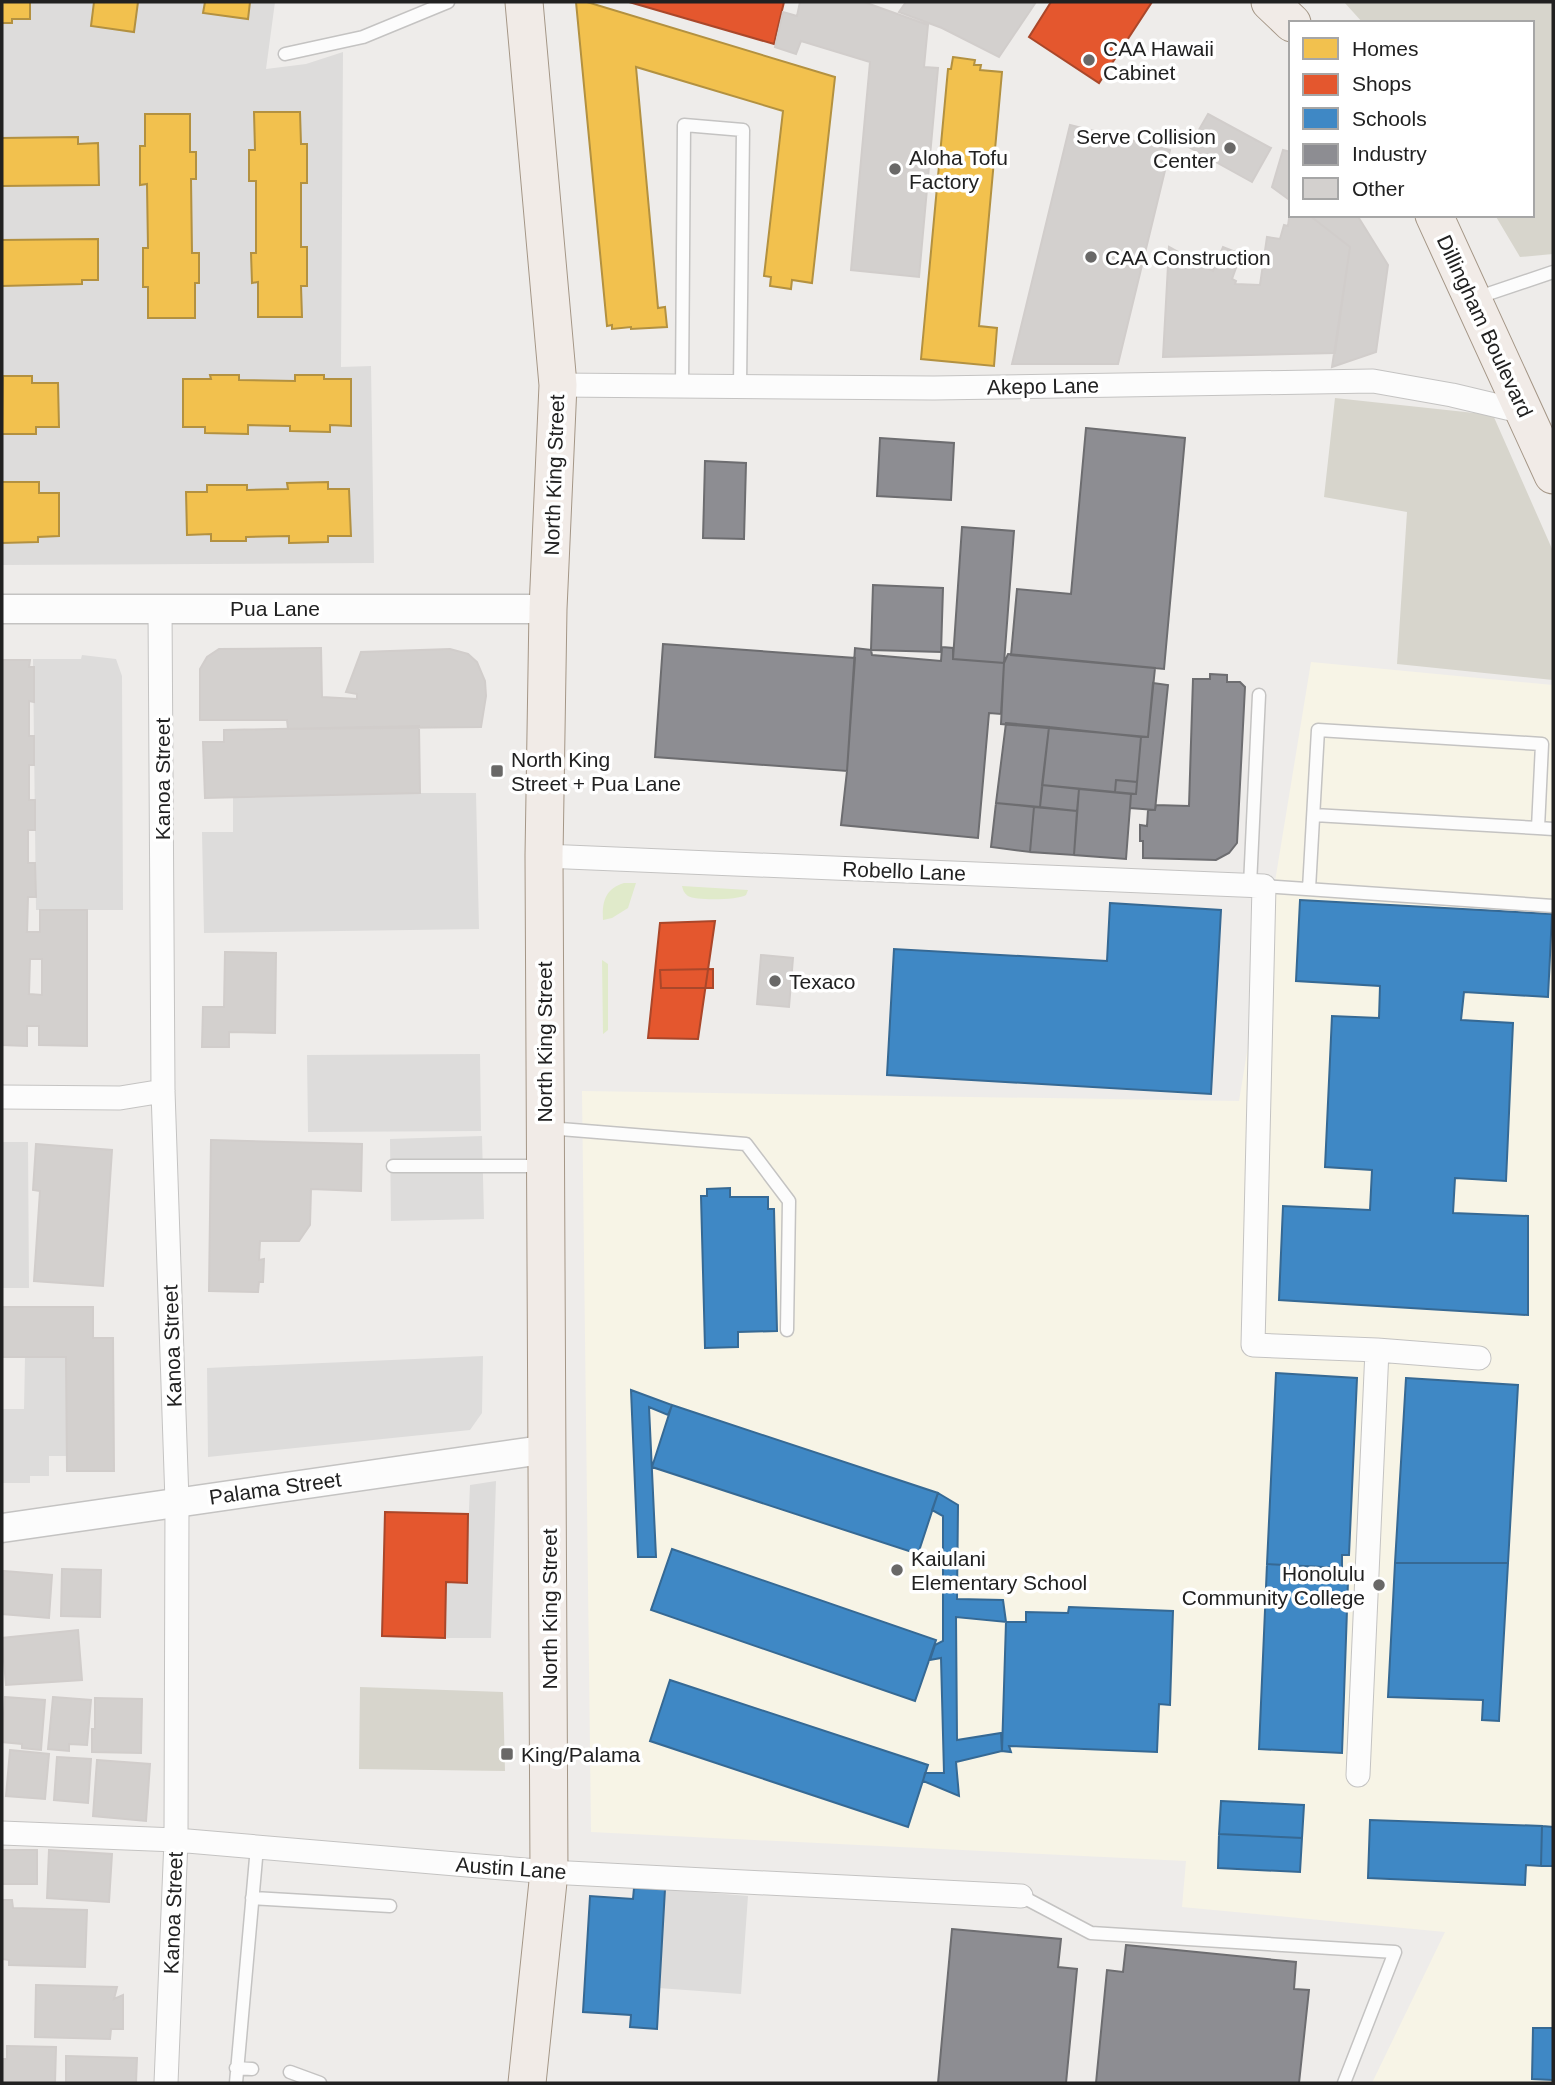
<svg xmlns="http://www.w3.org/2000/svg" width="1555" height="2085" font-family="Arial,sans-serif">
	<rect width="100%" height="100%" fill="#eeecea"/>
	<path fill="#dddcdb" d="M 2,2 L 275,2 L 266,69 L 306,64 L 343,52 L 341,367 L 371,366 L 374,563 L 2,565 Z
		M 82,655 L 116,659 L 122,676 L 123,910 L 36,910 L 33,659 L 81,659 Z
		M 420,793 L 476,793 L 479,929 L 204,933 L 202,832 L 233,832 L 233,797 Z
		M 480,1054 L 481,1131 L 308,1132 L 307,1055 Z
		M 482,1136 L 484,1219 L 391,1221 L 390,1139 Z
		M 2,1142 L 28,1142 L 29,1288 L 2,1288 Z
		M 483,1356 L 482,1413 L 470,1430 L 208,1457 L 207,1368 Z
		M 25,1357 L 66,1357 L 66,1456 L 49,1456 L 49,1476 L 30,1476 L 30,1483 L 2,1483 L 2,1409 L 24,1409 Z
		M 496,1481 L 491,1638 L 445,1638 L 446,1582 L 466,1583 L 470,1485 Z
		M 665,1889 L 748,1896 L 741,1994 L 658,1988 Z"/>
	<path fill="#f7f4e6" d="M 1311,662 L 1553,685 L 1553,2083 L 1372,2083 L 1445,1932 L 1182,1907 L 1186,1861 L 591,1832 L 582,1091 L 1239,1101 Z"/>
	<path fill="#d7d5cc" d="M 1344,2 L 1553,2 L 1553,254 L 1520,257 L 1495,215 L 1532,215 L 1532,23 L 1363,23 Z
		M 1335,398 L 1493,415 L 1553,551 L 1553,680 L 1397,664 L 1407,512 L 1324,497 Z
		M 360,1687 L 503,1692 L 505,1771 L 359,1769 Z"/>
	<path fill="#e0eaca" d="M 624,883 L 636,883 L 628,908 L 612,918 L 603,920 C 602,902 605,889 624,883 Z
		M 682,886 L 748,890 L 746,895 C 739,900 696,901 688,896 C 684,893 683,890 682,886 Z
		M 602,960 L 608,964 L 608,1030 L 603,1034 Z"/>
	<path fill="#f2c14e" stroke="#b39140" stroke-width="2" d="M 2,2 L 30,2 L 30,19 L 12,19 L 12,23 L 2,23 Z
		M 94,2 L 138,2 L 134,32 L 91,26 Z
		M 205,2 L 250,2 L 248,19 L 203,13 Z
		M 576,2 L 587,2 L 835,77 L 812,283 L 792,280 L 791,289 L 770,286 L 771,277 L 764,276 L 783,111 L 636,67 L 658,308 L 665,307 L 667,327 L 631,329 L 631,327 L 612,329 L 612,325 L 607,326 Z
		M 953,57 L 975,60 L 974,65 L 981,65 L 980,70 L 1002,72 L 979,326 L 997,328 L 994,366 L 921,359 L 948,69 L 951,69 Z
		M 254,112 L 300,112 L 301,144 L 307,144 L 307,183 L 301,183 L 301,247 L 307,247 L 307,286 L 301,286 L 302,317 L 258,317 L 258,282 L 252,283 L 251,253 L 256,253 L 256,181 L 249,181 L 249,150 L 255,150 Z
		M 145,114 L 190,114 L 190,152 L 196,152 L 196,179 L 191,179 L 192,253 L 199,253 L 199,283 L 195,283 L 195,318 L 148,318 L 148,287 L 143,287 L 143,248 L 148,248 L 147,184 L 140,185 L 140,146 L 145,146 Z
		M 78,137 L 78,144 L 98,143 L 99,185 L 2,186 L 2,138 Z
		M 98,239 L 98,280 L 82,280 L 82,284 L 2,286 L 2,240 Z
		M 210,375 L 239,375 L 239,380 L 295,381 L 295,375 L 324,375 L 324,379 L 351,379 L 351,426 L 330,425 L 330,432 L 290,431 L 290,426 L 248,425 L 248,434 L 205,433 L 205,427 L 183,427 L 183,379 L 211,379 Z
		M 3,376 L 32,376 L 32,383 L 58,383 L 59,427 L 36,427 L 36,434 L 2,434 Z
		M 2,482 L 39,482 L 39,493 L 59,493 L 59,536 L 38,537 L 38,542 L 2,543 Z
		M 328,482 L 328,489 L 349,489 L 351,536 L 328,536 L 328,542 L 289,543 L 289,536 L 246,537 L 246,541 L 211,541 L 211,534 L 187,535 L 186,492 L 207,492 L 207,485 L 247,485 L 247,490 L 288,489 L 287,483 Z"/>
	<path fill="#e4572e" stroke="#aa472a" stroke-width="2" d="M 629,2 L 784,2 L 774,44 Z
		M 1051,2 L 1152,2 L 1099,83 L 1029,37 Z
		M 715,921 L 698,1039 L 648,1038 L 660,923 Z
		M 713,969 L 713,988 L 661,988 L 660,970 Z
		M 385,1512 L 468,1514 L 467,1583 L 446,1582 L 445,1638 L 382,1636 Z"/>
	<path fill="#3f88c5" stroke="#366994" stroke-width="2" d="M 1300,900 L 1552,914 L 1548,997 L 1464,992 L 1461,1020 L 1513,1023 L 1506,1181 L 1455,1178 L 1453,1213 L 1528,1216 L 1528,1315 L 1279,1300 L 1283,1206 L 1370,1210 L 1372,1170 L 1325,1167 L 1332,1016 L 1379,1018 L 1380,986 L 1296,981 Z
		M 1110,903 L 1221,910 L 1211,1094 L 887,1075 L 894,949 L 1107,961 Z
		M 730,1188 L 730,1197 L 768,1197 L 768,1209 L 774,1209 L 777,1331 L 738,1332 L 738,1347 L 705,1348 L 701,1196 L 707,1196 L 707,1189 Z
		M 1276,1373 L 1357,1378 L 1349,1555 L 1342,1555 L 1342,1568 L 1267,1564 Z
		M 1406,1378 L 1518,1385 L 1508,1563 L 1395,1563 Z
		M 631,1390 L 672,1405 L 668,1415 L 649,1407 L 656,1557 L 638,1557 Z
		M 672,1405 L 938,1493 L 918,1554 L 652,1467 Z
		M 938,1493 L 958,1505 L 957,1599 L 1003,1600 L 1006,1622 L 956,1617 L 957,1740 L 1001,1733 L 1002,1751 L 956,1762 L 959,1796 L 923,1781 L 925,1773 L 944,1773 L 941,1658 L 930,1660 L 935,1645 L 943,1641 L 943,1516 L 932,1510 Z
		M 672,1549 L 936,1640 L 915,1701 L 651,1610 Z
		M 1395,1563 L 1508,1563 L 1499,1721 L 1482,1720 L 1483,1700 L 1388,1697 Z
		M 1267,1564 L 1342,1568 L 1342,1581 L 1348,1581 L 1342,1753 L 1259,1749 Z
		M 1069,1607 L 1173,1611 L 1170,1705 L 1159,1704 L 1157,1752 L 1009,1746 L 1011,1752 L 1002,1751 L 1006,1622 L 1026,1622 L 1026,1612 L 1068,1613 Z
		M 670,1680 L 928,1765 L 908,1827 L 650,1741 Z
		M 1221,1801 L 1304,1805 L 1302,1838 L 1219,1834 Z
		M 1370,1820 L 1542,1826 L 1541,1866 L 1526,1865 L 1525,1885 L 1368,1878 Z
		M 1542,1826 L 1553,1827 L 1553,1866 L 1541,1866 Z
		M 1219,1834 L 1302,1838 L 1300,1872 L 1218,1868 Z
		M 634,1888 L 665,1889 L 657,2029 L 630,2027 L 631,2015 L 583,2012 L 590,1896 L 633,1899 Z
		M 1533,2028 L 1553,2028 L 1553,2080 L 1532,2079 Z"/>
	<path fill="#8d8d92" stroke="#6d6d70" stroke-width="2" d="M 1086,428 L 1185,438 L 1164,669 L 1011,655 L 1017,589 L 1071,594 Z
		M 880,438 L 954,443 L 951,500 L 877,496 Z
		M 705,461 L 746,463 L 744,539 L 703,538 Z
		M 962,527 L 1014,531 L 1004,663 L 953,659 Z
		M 873,585 L 943,588 L 941,652 L 871,650 Z
		M 663,644 L 855,658 L 847,771 L 655,757 Z
		M 942,647 L 953,648 L 953,659 L 1004,663 L 1001,714 L 989,713 L 978,838 L 841,825 L 847,771 L 855,648 L 871,650 L 872,655 L 941,661 Z
		M 1008,654 L 1155,668 L 1148,737 L 1001,724 L 1004,663 Z
		M 1210,674 L 1227,675 L 1227,682 L 1240,682 L 1245,687 L 1237,843 L 1229,853 L 1216,860 L 1143,858 L 1143,841 L 1140,841 L 1140,825 L 1147,826 L 1148,810 L 1155,810 L 1156,805 L 1189,806 L 1193,679 L 1210,679 Z
		M 1153,683 L 1168,685 L 1155,810 L 1130,808 L 1131,794 L 1136,794 L 1141,737 L 1148,737 Z
		M 1006,723 L 1049,727 L 1040,807 L 996,803 Z
		M 1049,727 L 1141,737 L 1137,782 L 1116,780 L 1115,792 L 1042,785 Z
		M 1116,780 L 1137,782 L 1136,794 L 1115,792 Z
		M 1042,785 L 1079,789 L 1077,811 L 1040,807 Z
		M 1079,789 L 1131,794 L 1126,859 L 1074,855 Z
		M 996,803 L 1034,807 L 1030,852 L 991,847 Z
		M 1034,807 L 1077,811 L 1074,855 L 1030,852 Z
		M 952,1929 L 1061,1939 L 1058,1967 L 1077,1969 L 1066,2083 L 938,2083 Z
		M 1126,1945 L 1296,1962 L 1294,1989 L 1309,1990 L 1299,2083 L 1096,2083 L 1107,1970 L 1123,1972 Z"/>
	<path fill="#d3d0ce" stroke="#d1cdcb" stroke-width="2" fill-rule="evenodd" d="M 800,2 L 864,2 L 928,25 L 924,67 L 938,68 L 919,277 L 851,270 L 870,62 L 801,41 L 796,54 L 775,47 L 783,12 L 797,16 Z
		M 906,2 L 1036,2 L 999,57 L 942,28 L 899,12 Z
		M 1208,114 L 1271,148 L 1252,182 L 1189,147 Z
		M 1070,125 L 1170,150 L 1118,364 L 1012,364 Z
		M 1283,150 L 1291,152 L 1291,201 L 1272,187 Z
		M 1291,204 L 1291,215 L 1309,215 L 1350,247 L 1335,353 L 1163,357 L 1169,247 L 1213,271 L 1223,247 L 1241,254 L 1232,279 L 1236,281 L 1235,284 L 1260,285 L 1267,237 L 1280,239 L 1284,225 L 1288,226 Z
		M 1309,215 L 1357,215 L 1388,265 L 1376,352 L 1332,367 L 1350,247 Z
		M 321,648 L 322,697 L 357,699 L 357,694 L 346,692 L 361,652 L 450,649 L 468,654 L 477,662 L 485,681 L 486,696 L 481,727 L 288,729 L 287,720 L 200,720 L 200,669 L 207,657 L 219,649 Z
		M 2,660 L 30,660 L 29,667 L 34,667 L 34,702 L 29,701 L 29,736 L 34,736 L 34,765 L 29,765 L 29,800 L 35,800 L 35,830 L 28,830 L 28,863 L 35,863 L 36,897 L 28,897 L 27,932 L 40,932 L 40,910 L 87,910 L 87,1046 L 39,1045 L 39,1026 L 27,1026 L 27,1046 L 2,1045 ZM 30,959 L 42,959 L 42,995 L 29,994 Z
		M 419,726 L 420,793 L 205,798 L 203,742 L 224,742 L 224,730 Z
		M 225,952 L 276,953 L 275,1033 L 229,1032 L 229,1047 L 202,1047 L 203,1007 L 224,1007 Z
		M 761,955 L 793,958 L 789,1007 L 757,1004 Z
		M 211,1140 L 362,1144 L 361,1191 L 311,1189 L 310,1225 L 299,1241 L 260,1241 L 259,1260 L 264,1259 L 263,1282 L 259,1282 L 258,1292 L 209,1291 Z
		M 36,1144 L 112,1150 L 103,1286 L 34,1281 L 40,1191 L 33,1190 Z
		M 2,1307 L 93,1307 L 93,1338 L 113,1338 L 114,1471 L 67,1471 L 66,1357 L 2,1357 Z
		M 62,1569 L 101,1570 L 100,1617 L 61,1616 Z
		M 4,1571 L 52,1575 L 49,1618 L 2,1614 Z
		M 78,1630 L 82,1680 L 6,1685 L 2,1638 Z
		M 5,1697 L 45,1700 L 41,1750 L 22,1748 L 22,1744 L 2,1742 Z
		M 53,1697 L 91,1700 L 87,1745 L 69,1744 L 69,1751 L 48,1749 Z
		M 95,1698 L 142,1699 L 141,1753 L 92,1752 L 92,1729 L 95,1729 Z
		M 10,1750 L 49,1754 L 45,1799 L 6,1796 Z
		M 57,1757 L 91,1759 L 88,1803 L 54,1800 Z
		M 97,1760 L 150,1764 L 146,1821 L 93,1816 Z
		M 2,1850 L 37,1850 L 37,1884 L 2,1884 Z
		M 49,1850 L 112,1854 L 109,1902 L 47,1898 Z
		M 2,1900 L 12,1900 L 13,1908 L 87,1910 L 85,1967 L 9,1965 L 9,1960 L 2,1959 Z
		M 36,1985 L 117,1987 L 114,1999 L 123,1995 L 123,2029 L 111,2029 L 110,2039 L 35,2037 Z
		M 7,2046 L 56,2047 L 55,2083 L 2,2083 L 2,2059 L 7,2059 Z
		M 66,2056 L 137,2058 L 136,2083 L 66,2083 Z"/>
	<g fill="none" stroke-linecap="round" stroke-linejoin="round">
		<g stroke="#c4c3c2" stroke-width="15">
			<path id="service" d="M 285,54 L 363,37 L 448,2
				M 1476,298 L 1553,272
				M 682,386 L 684,125 L 743,130 L 740,386
				M 1314,815 L 1538,828
				M 1250,885 L 1259,695
				M 1264,886 L 1553,906
				M 1309,889 L 1318,730 L 1542,744 L 1538,828 L 1553,829
				M 548,1128 L 746,1144 L 789,1201 L 787,1330
				M 393,1166 L 544,1166
				M 1021,1896 L 1091,1933 L 1395,1952 L 1344,2083
				M 252,1898 L 390,1906
				M 236,2068 L 252,2069
				M 290,2072 L 320,2083
				M 236,2083 L 257,1847"/>
		</g>
		<g stroke="#c4c3c2" stroke-width="25">
			<path id="minor" d="M 558,385 L 934,388 L 1373,381 L 1452,395 L 1524,412
				M 160,608 L 163,1091 L 177,1501 L 176,1840 L 166,2083
				M 544,856 L 1264,886 L 1253,1345 L 1377,1350 L 1358,1775
				M 2,1097 L 120,1098 L 163,1091
				M 1377,1350 L 1479,1358
				M 2,1833 L 176,1840 L 549,1872 L 1021,1896"/>
		</g>
		<g stroke="#c4c3c2" stroke-width="31">
			<path id="tertiary" d="M 2,609 L 548,609
				M 2,1528 L 549,1449"/>
		</g>
		<g stroke="#a49686" stroke-width="39">
			<path id="primary" d="M 524,2 L 558,385 L 548,609 L 544,856 L 549,1872 L 527,2083
				M 1270,2 L 1292,23
				M 1434,215 L 1553,475"/>
		</g>
		<use href="#service" stroke="#fcfcfc" stroke-width="12"/>
		<use href="#minor" stroke="#fcfcfc" stroke-width="23"/>
		<use href="#tertiary" stroke="#fcfcfc" stroke-width="28"/>
		<use href="#primary" stroke="#f1ebe7" stroke-width="37"/>
	</g>
	<g fill="#696867" stroke="#fff" stroke-width="2.5">
		<circle cx="1089" cy="60" r="7"/>
		<circle cx="1230" cy="148" r="7"/>
		<circle cx="895" cy="169" r="7"/>
		<circle cx="1091" cy="257" r="7"/>
		<rect x="490" y="764" width="14" height="14" rx="3.5"/>
		<circle cx="775" cy="981" r="7"/>
		<circle cx="897" cy="1570" r="7"/>
		<circle cx="1379" cy="1585" r="7"/>
		<rect x="500" y="1747" width="14" height="14" rx="3.5"/>
	</g>
	<g text-anchor="middle" dominant-baseline="central" stroke-width="7" stroke-linejoin="round" paint-order="stroke">
		<g font-size="21" fill="#212121" stroke="#fff" text-anchor="start">
			<text x="1103" y="48">CAA Hawaii<tspan x="1103" dy="24">Cabinet</tspan></text>
			<text x="1216" y="136" text-anchor="end">Serve Collision<tspan x="1216" dy="24">Center</tspan></text>
			<text x="909" y="157">Aloha Tofu<tspan x="909" dy="24">Factory</tspan></text>
			<text x="1105" y="257">CAA Construction</text>
			<text x="511" y="759">North King<tspan x="511" dy="24">Street + Pua Lane</tspan></text>
			<text x="789" y="981">Texaco</text>
			<text x="911" y="1558">Kaiulani<tspan x="911" dy="24">Elementary School</tspan></text>
			<text x="1365" y="1573" text-anchor="end">Honolulu<tspan x="1365" dy="24">Community College</tspan></text>
			<text x="521" y="1754">King/Palama</text>
		</g>
		<g font-size="21" fill="#212121" stroke="#fff">
			<text transform="translate(1485 326) rotate(65)">Dillingham Boulevard</text>
			<text transform="translate(1043 386) rotate(-1)">Akepo Lane</text>
			<text transform="translate(554 475) rotate(-88)">North King Street</text>
			<text x="275" y="608">Pua Lane</text>
			<text transform="translate(162 779) rotate(-90)">Kanoa Street</text>
			<text transform="translate(904 871) rotate(2)">Robello Lane</text>
			<text transform="translate(544 1042) rotate(-90)">North King Street</text>
			<text transform="translate(172 1346) rotate(-92)">Kanoa Street</text>
			<text transform="translate(275 1488) rotate(-8)">Palama Street</text>
			<text transform="translate(549 1609) rotate(-90)">North King Street</text>
			<text transform="translate(511 1868) rotate(4)">Austin Lane</text>
			<text transform="translate(173 1913) rotate(-88)">Kanoa Street</text>
		</g>
	</g>
	<rect width="1555" height="2085" fill="none" stroke="#212121" stroke-width="7"/>
	<rect x="1289" y="21" width="245" height="196" fill="#ffffff" stroke="#a6a6a6" stroke-width="2"/>
	<rect x="1303" y="38" width="35" height="21" fill="#f2c14e" stroke="#a6a6a6" stroke-width="2"/>
	<text x="1352" y="56" font-size="21" fill="#212121">Homes</text>
	<rect x="1303" y="74" width="35" height="21" fill="#e4572e" stroke="#a6a6a6" stroke-width="2"/>
	<text x="1352" y="91" font-size="21" fill="#212121">Shops</text>
	<rect x="1303" y="108" width="35" height="21" fill="#3f88c5" stroke="#a6a6a6" stroke-width="2"/>
	<text x="1352" y="126" font-size="21" fill="#212121">Schools</text>
	<rect x="1303" y="144" width="35" height="21" fill="#8d8d92" stroke="#a6a6a6" stroke-width="2"/>
	<text x="1352" y="161" font-size="21" fill="#212121">Industry</text>
	<rect x="1303" y="178" width="35" height="21" fill="#d3d0ce" stroke="#a6a6a6" stroke-width="2"/>
	<text x="1352" y="196" font-size="21" fill="#212121">Other</text>
</svg>
